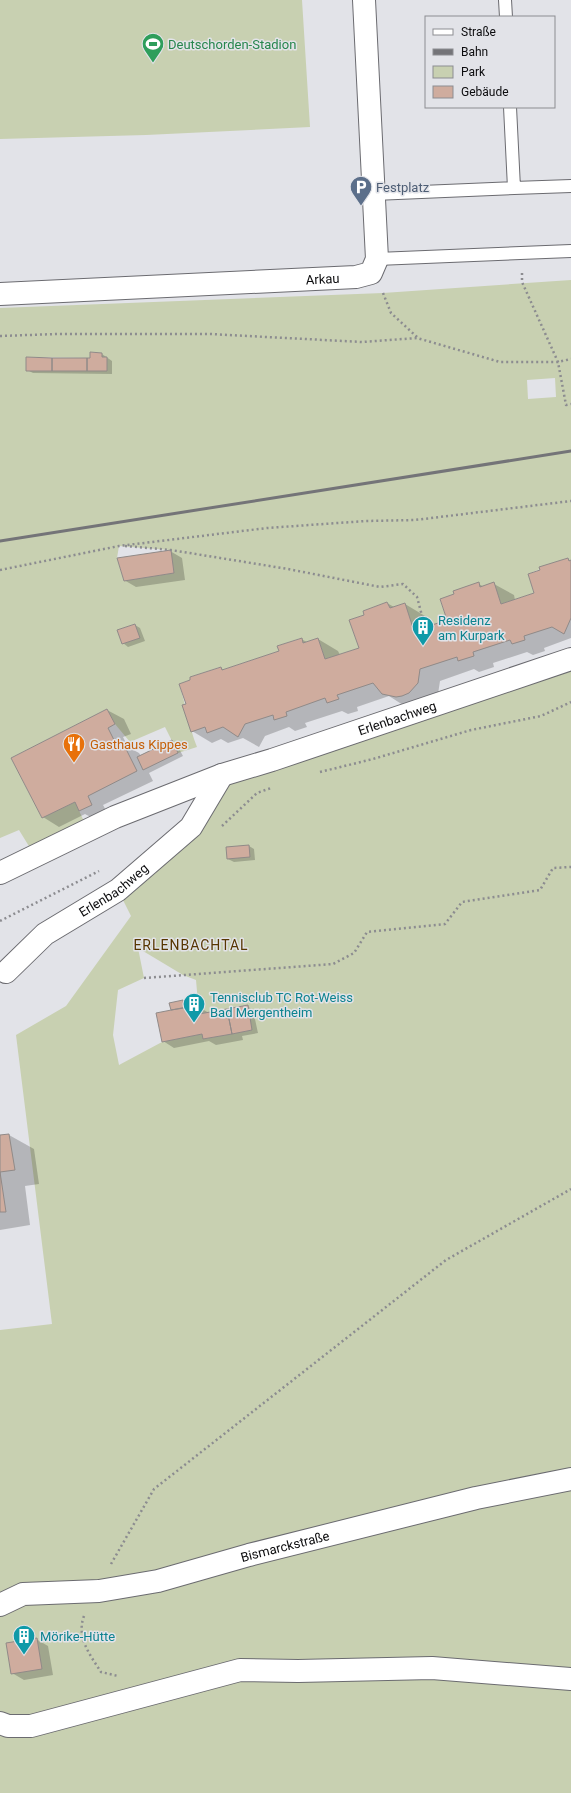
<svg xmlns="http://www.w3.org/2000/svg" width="571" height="1793" font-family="Roboto,sans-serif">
	<rect width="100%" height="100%" fill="#e2e3e8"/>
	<path fill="#c8d0b1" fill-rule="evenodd" d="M 0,0 L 302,0 L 310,127 L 146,135 L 0,139 Z
		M 571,280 L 571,560 L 569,561 L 567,558 L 528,574 L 534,593 L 501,604 L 494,583 L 480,587 L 479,583 L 440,600 L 447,620 L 414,631 L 405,603 L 390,608 L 387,602 L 363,611 L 364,615 L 349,620 L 359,648 L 325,659 L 318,638 L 303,643 L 301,638 L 277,646 L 279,651 L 222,670 L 220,667 L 190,677 L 190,680 L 179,684 C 186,705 189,727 197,747 L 178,753 L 165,727 L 130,742 L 115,724 L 107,709 L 11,758 L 42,818 L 75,802 L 88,830 L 35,856 L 19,830 L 0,838 L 0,308 L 383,293 ZM 90,352 L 102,353 L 102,357 L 107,357 L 107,371 L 26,371 L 26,357 L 90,358 ZM 555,378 L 556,397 L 528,399 L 527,380 ZM 119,546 L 170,550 L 174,573 L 124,581 L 117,558 ZM 135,624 L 139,638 L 122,644 L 117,630 Z
		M 571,659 L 571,1793 L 0,1793 L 0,1330 L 52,1324 L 16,1035 L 66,1006 L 131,916 L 118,890 L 153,859 L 222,775 ZM 138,948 L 183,975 L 196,980 L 199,1014 L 247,1005 L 252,1030 L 204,1039 L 202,1034 L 162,1042 L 119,1065 L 113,1035 L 118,990 L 144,978 Z"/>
	<path fill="#0003" d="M 102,354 L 112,361 L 112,374 L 33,373 L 27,370 L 91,359 Z
		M 170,551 L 182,558 L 185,580 L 136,587 L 124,580 Z
		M 568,559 L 571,561 L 571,638 L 544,648 L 545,651 L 533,655 L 527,652 L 493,663 L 494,667 L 479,672 L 474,669 L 440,681 L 438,694 L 403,705 L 389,696 L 357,707 L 358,711 L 348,714 L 342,711 L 305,723 L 307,727 L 295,731 L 289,727 L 265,736 L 259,747 L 243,738 L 228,743 L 221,739 L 212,743 L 192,731 L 187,705 L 221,668 L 224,670 L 280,651 L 301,639 L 307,642 L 318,639 L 338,651 L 340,655 L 360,649 L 366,616 L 387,603 L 394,607 L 405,604 L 425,616 L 429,628 L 448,621 L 479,584 L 484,587 L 494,584 L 514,595 L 515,600 L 536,593 Z
		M 135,625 L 140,628 L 145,641 L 128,647 L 123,643 Z
		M 107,710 L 124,719 L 131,734 L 123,737 L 128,747 L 139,753 L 141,756 L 172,741 L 177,745 L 183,756 L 149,773 L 153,781 L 103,805 L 108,814 L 96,820 L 85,814 L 59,827 L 43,817 Z
		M 249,846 L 254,849 L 255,860 L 234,862 L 228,859 Z
		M 182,1001 L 188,1005 L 189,1008 L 197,1006 L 209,1013 L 247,1006 L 253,1010 L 258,1033 L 242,1036 L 243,1040 L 216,1045 L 209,1041 L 174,1048 L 163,1041 L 174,1011 L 172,1009 Z
		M 9,1135 L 34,1149 L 39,1184 L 25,1186 L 30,1225 L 0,1230 L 0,1136 Z
		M 36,1639 L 48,1646 L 53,1675 L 24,1680 L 12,1673 Z"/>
	<path fill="#cfac9e" stroke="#908a88" d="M 90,352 L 102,353 L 102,357 L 107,357 L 107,371 L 87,371 L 87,358 L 90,358 Z
		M 26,357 L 52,358 L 52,371 L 26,371 Z
		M 52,358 L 87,358 L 87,371 L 52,371 Z
		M 171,550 L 174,573 L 124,581 L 117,558 Z
		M 568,558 L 569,561 L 571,560 L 571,618 L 564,634 L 552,627 L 524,636 L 525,640 L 512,644 L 510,640 L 473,652 L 474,656 L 458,661 L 457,657 L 420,669 L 418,683 L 409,693 L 402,696 L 396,697 L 382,694 L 373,683 L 337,695 L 339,699 L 327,703 L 325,698 L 286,712 L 287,716 L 274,720 L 273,715 L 245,724 L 238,737 L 223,727 L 207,733 L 205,727 L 191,732 L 182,705 L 186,704 L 179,684 L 190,680 L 190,677 L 221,667 L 222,670 L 279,651 L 277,646 L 302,638 L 303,643 L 318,638 L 325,659 L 359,648 L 349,620 L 364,615 L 363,611 L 387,602 L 390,608 L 405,603 L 414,631 L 447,620 L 440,599 L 454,594 L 453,591 L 479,582 L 480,587 L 494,582 L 501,604 L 534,593 L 528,574 L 540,570 L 539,567 Z
		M 135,624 L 140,638 L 122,644 L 117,630 Z
		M 107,709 L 115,724 L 108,728 L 117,746 L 123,743 L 137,771 L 88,796 L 92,805 L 79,811 L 75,802 L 42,818 L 11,758 Z
		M 172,740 L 178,753 L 143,770 L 137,757 Z
		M 249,845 L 250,857 L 227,859 L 226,847 Z
		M 183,1000 L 184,1008 L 171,1010 L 169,1003 Z
		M 197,1005 L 199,1014 L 227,1009 L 232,1034 L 203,1039 L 202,1034 L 162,1042 L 156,1013 Z
		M 248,1005 L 252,1030 L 232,1034 L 227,1009 Z
		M 9,1134 L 15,1170 L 0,1172 L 6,1212 L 0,1212 L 0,1135 Z
		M 37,1638 L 42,1669 L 11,1674 L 6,1643 Z"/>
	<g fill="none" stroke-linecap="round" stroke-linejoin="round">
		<g stroke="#6b6b70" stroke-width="14">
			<path id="service" d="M 505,0 L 506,17
				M 510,107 L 514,188 L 571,186
				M 374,194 L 514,188
				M 377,259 L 571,251"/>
		</g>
		<g stroke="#6b6b70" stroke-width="24">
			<g id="minor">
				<path id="s1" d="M 0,294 L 356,277 L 371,273 L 377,259 L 364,0"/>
				<path id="s2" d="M 0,873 L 115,817 L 222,775 L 272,760 L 571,659"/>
				<path id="s3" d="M 6,972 L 45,934 L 118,890 L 191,827 L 222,775"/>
			</g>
		</g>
		<g stroke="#6b6b70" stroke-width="24">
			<g id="tertiary">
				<path id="s4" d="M 0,1605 L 23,1594 L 99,1591 L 158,1581 L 249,1555 L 476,1498 L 571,1479"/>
				<path d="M 0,1723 L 8,1726 L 31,1726 L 240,1670 L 298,1671 L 432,1668 L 571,1679"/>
			</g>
		</g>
		<path stroke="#8c8c90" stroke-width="2.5" stroke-dasharray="2 3" stroke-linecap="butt" d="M 522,273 L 522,282 L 558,362 L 566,405 L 571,404
			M 383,293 L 391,313 L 417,337
			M 0,336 L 57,334 L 210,334 L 362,342 L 417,338 L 500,362 L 558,362 L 571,359
			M 125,546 L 171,550 L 288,569 L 380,587 L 403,584 L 417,597 L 425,627
			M 0,570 L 119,546 L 267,528 L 366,521 L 415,520 L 571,501
			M 320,772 L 373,759 L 471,730 L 541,716 L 571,702
			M 222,826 L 257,793 L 271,788
			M 0,921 L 99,871
			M 144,978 L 333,964 L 354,953 L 367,932 L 445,924 L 462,902 L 540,890 L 553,868 L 571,867
			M 111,1564 L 154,1489 L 446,1260 L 571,1189
			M 84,1616 C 76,1637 90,1655 101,1672 L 118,1676"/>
		<use href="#service" stroke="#fff" stroke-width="12"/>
		<use href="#minor" stroke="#fff" stroke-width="22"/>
		<use href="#tertiary" stroke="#fff" stroke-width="22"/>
		<path stroke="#747478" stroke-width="3" d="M 0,541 L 571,451"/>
	</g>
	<defs>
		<g id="stadium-pin" transform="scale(1.15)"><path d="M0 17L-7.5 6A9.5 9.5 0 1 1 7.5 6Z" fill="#2e9e5b" stroke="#e2e3e8"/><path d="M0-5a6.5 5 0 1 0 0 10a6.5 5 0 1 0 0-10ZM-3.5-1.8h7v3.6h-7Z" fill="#fff"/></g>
		<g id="parking-pin" transform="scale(1.15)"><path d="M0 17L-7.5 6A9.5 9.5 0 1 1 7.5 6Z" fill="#5c6f8a" stroke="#e2e3e8"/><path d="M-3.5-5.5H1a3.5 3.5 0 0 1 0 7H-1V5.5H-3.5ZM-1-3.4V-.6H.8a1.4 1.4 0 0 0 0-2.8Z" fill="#fff"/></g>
		<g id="building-pin" transform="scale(1.15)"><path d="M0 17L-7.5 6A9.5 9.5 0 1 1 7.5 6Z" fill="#0f9aa8" stroke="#e2e3e8"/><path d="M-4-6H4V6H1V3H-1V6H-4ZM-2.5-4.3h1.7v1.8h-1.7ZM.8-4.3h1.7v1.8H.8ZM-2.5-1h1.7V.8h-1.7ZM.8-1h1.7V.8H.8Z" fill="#fff"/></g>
		<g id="restaurant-pin" transform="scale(1.15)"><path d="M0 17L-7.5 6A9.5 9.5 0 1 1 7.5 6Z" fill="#e8710a" stroke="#e2e3e8"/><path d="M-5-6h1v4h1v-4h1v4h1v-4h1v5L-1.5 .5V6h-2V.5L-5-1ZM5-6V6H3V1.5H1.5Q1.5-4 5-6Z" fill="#fff"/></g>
	</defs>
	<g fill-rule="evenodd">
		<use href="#stadium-pin" x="153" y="44"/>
		<use href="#parking-pin" x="361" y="187"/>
		<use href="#building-pin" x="423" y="627"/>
		<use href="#restaurant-pin" x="74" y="744"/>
		<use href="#building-pin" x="194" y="1004"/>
		<use href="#building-pin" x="24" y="1636"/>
	</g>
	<g text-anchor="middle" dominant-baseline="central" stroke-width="3" stroke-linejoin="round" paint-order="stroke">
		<g font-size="13" fill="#27864d" stroke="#e2e3e8" text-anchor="start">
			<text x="168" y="44">Deutschorden-Stadion</text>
		</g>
		<g font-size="13" fill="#4e5e75" stroke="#e2e3e8" text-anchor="start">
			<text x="376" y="187">Festplatz</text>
		</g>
		<g font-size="13" fill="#0c0c0e" stroke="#e2e3e8">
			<text stroke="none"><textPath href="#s1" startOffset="323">Arkau</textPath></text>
			<text stroke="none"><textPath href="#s2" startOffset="427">Erlenbachweg</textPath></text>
			<text stroke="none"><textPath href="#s3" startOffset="136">Erlenbachweg</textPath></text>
			<text stroke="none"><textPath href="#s4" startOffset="293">Bismarckstraße</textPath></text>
		</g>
		<g font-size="13" fill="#0d838f" stroke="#e2e3e8" text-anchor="start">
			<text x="438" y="620">Residenz<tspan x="438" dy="15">am Kurpark</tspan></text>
			<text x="210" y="997">Tennisclub TC Rot-Weiss<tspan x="210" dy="15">Bad Mergentheim</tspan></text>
			<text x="40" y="1636">Mörike-Hütte</text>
		</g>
		<g font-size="13" fill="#c56008" stroke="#e2e3e8" text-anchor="start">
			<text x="90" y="744">Gasthaus Kippes</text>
		</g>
		<g font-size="14" letter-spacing="1" fill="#573600" stroke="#e2e3e8">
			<text x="191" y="945">ERLENBACHTAL</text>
		</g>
	</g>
	<rect x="425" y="16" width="130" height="92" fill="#e2e3e8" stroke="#8c8d91"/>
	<rect x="433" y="29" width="20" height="6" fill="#ffffff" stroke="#8c8d91"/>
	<text x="461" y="36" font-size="12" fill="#0c0c0e">Straße</text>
	<rect x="433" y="49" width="20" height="6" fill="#747478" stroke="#8c8d91"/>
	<text x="461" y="56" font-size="12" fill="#0c0c0e">Bahn</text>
	<rect x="433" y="66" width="20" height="12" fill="#c8d0b1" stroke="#8c8d91"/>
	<text x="461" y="76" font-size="12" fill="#0c0c0e">Park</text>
	<rect x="433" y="86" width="20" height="12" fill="#cfac9e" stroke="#8c8d91"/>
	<text x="461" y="96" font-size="12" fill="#0c0c0e">Gebäude</text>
</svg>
